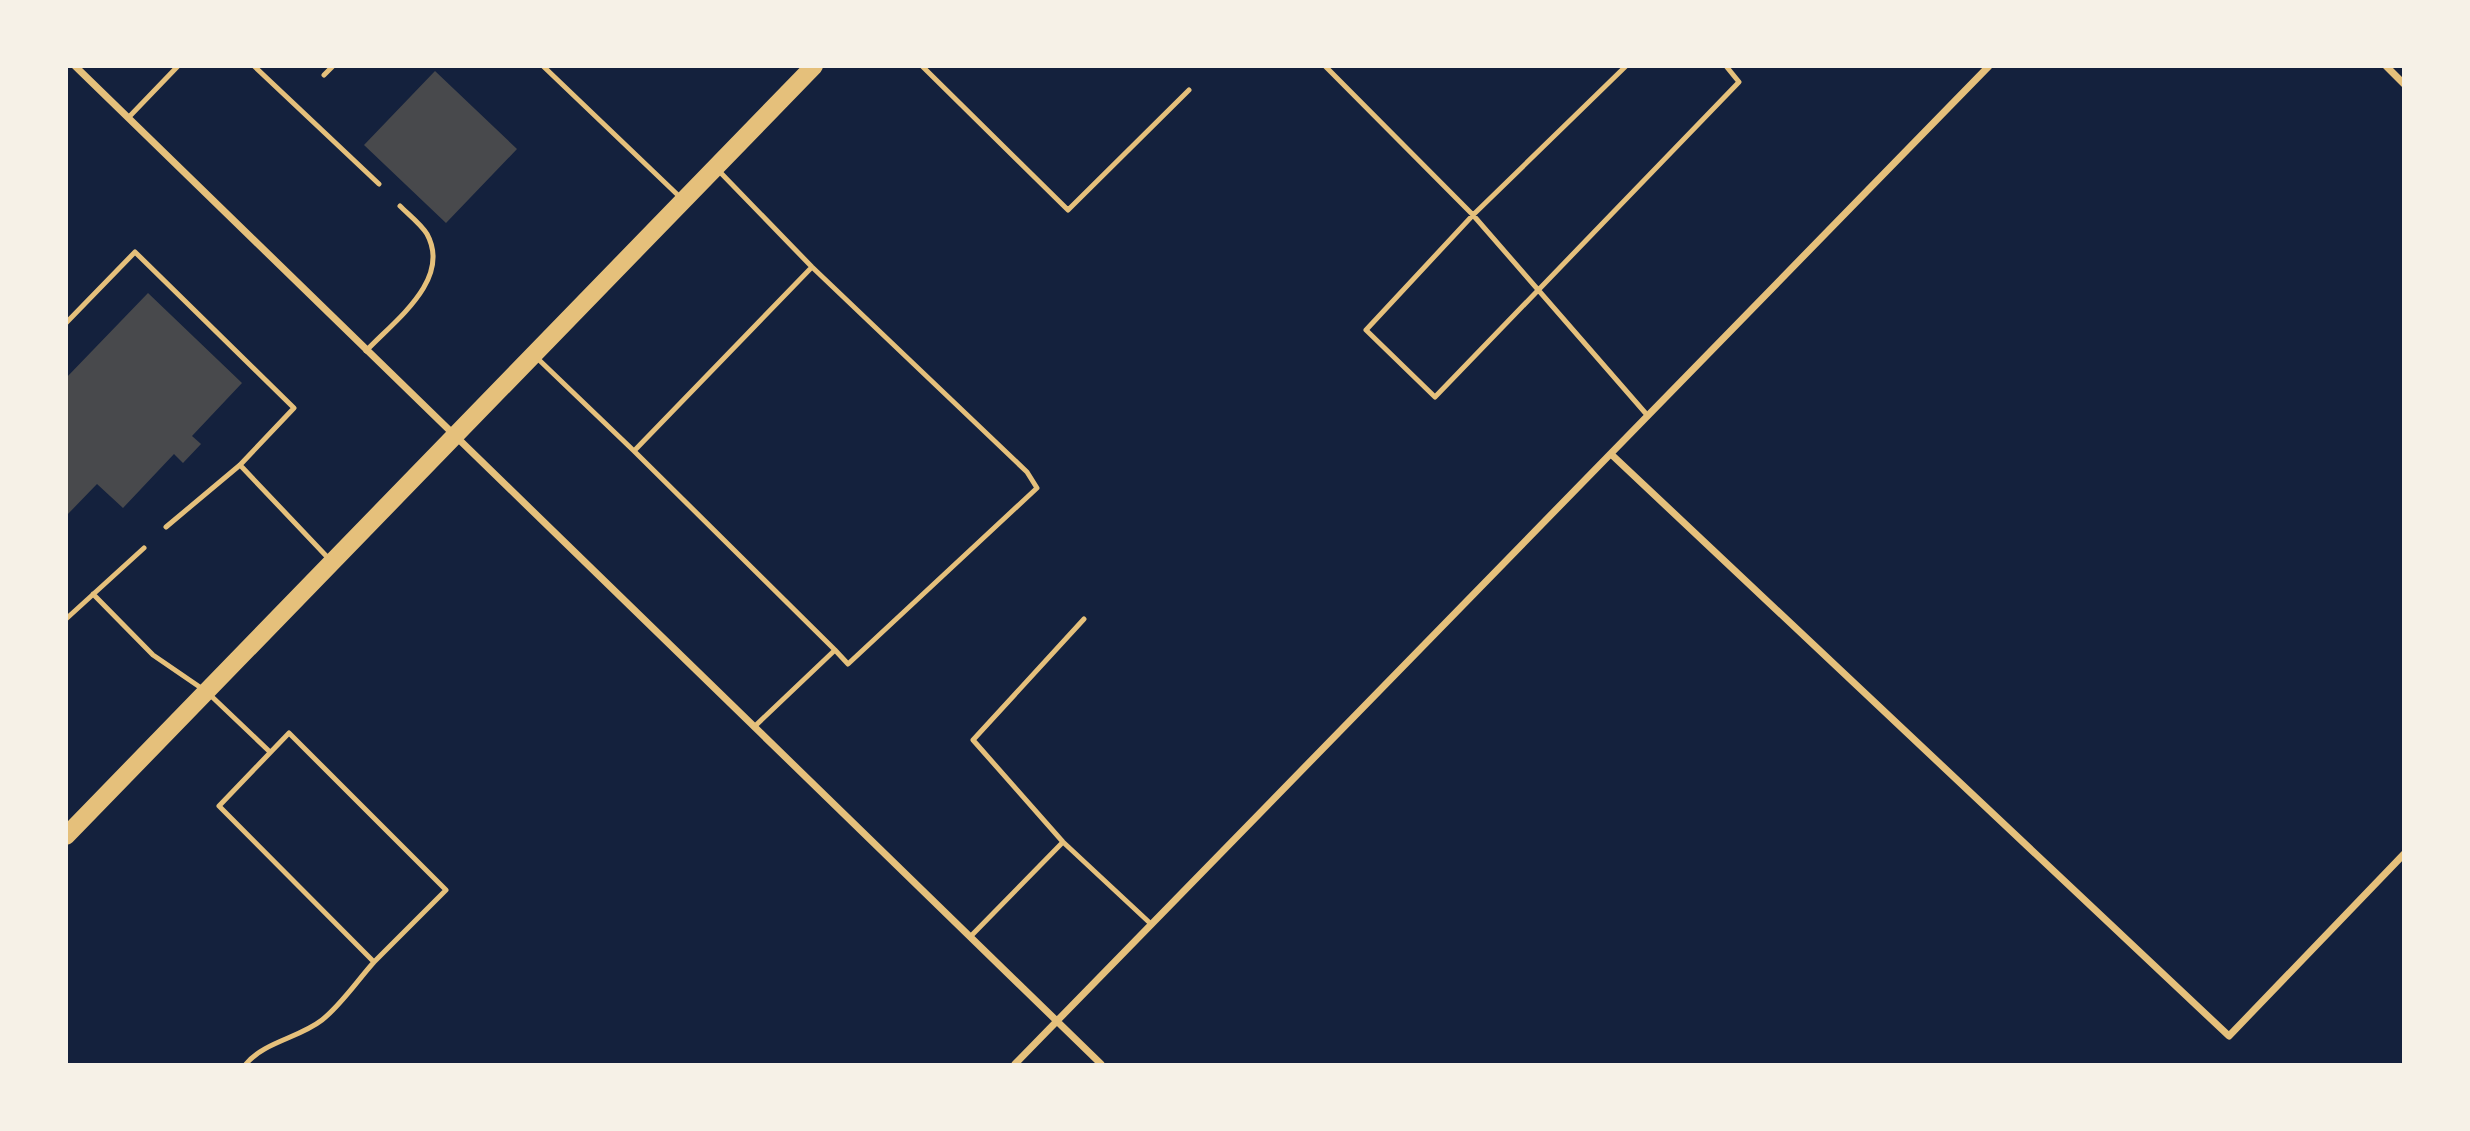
<svg xmlns="http://www.w3.org/2000/svg" width="2470" height="1131" font-family="Poppins,sans-serif">
	<rect width="100%" height="100%" fill="#14213d"/>
	<path fill="#48494c" d="M 435,71 L 517,149 L 446,223 L 364,145 Z
		M 148,293 L 242,383 L 192,436 L 201,444 L 183,463 L 174,454 L 123,508 L 97,484 L 66,516 L 66,378 Z"/>
	<g fill="none" stroke-linecap="round" stroke-linejoin="round">
		<path stroke="#e5c07b" stroke-width="5" d="M 254,66 L 379,184
			M 543,66 L 682,199
			M 922,66 L 1068,210 L 1189,90
			M 1325,66 L 1473,215 L 1648,416
			M 1626,66 L 1473,215 L 1366,330 L 1435,397 L 1739,82 L 1726,66
			M 324,75 L 333,66
			M 128,118 L 178,66
			M 718,170 L 812,267 L 1027,472 L 1037,488 L 848,664 L 835,650
			M 66,323 L 135,252 L 294,408 L 240,465 L 166,527
			M 366,351 C 394,321 452,280 427,234 C 421,224 408,214 400,206
			M 536,357 L 634,451
			M 240,465 L 331,561
			M 93,594 L 153,655 L 207,692 L 270,752
			M 66,619 L 144,548
			M 1084,619 L 973,740 L 1063,842 L 1151,924
			M 754,727 L 835,650 L 634,451 L 812,267
			M 289,733 L 446,890 L 374,962 L 219,806 Z
			M 970,937 L 1063,842
			M 246,1064 C 264,1042 299,1038 322,1020 C 341,1005 357,981 374,962"/>
		<path stroke="#e5c07b" stroke-width="7" d="M 75,66 L 1101,1064
			M 2386,66 L 2404,84
			M 1612,455 L 2229,1036 L 2404,854
			M 1015,1064 L 1989,66"/>
		<path stroke="#e5c07b" stroke-width="18" d="M 66,836 L 814,66"/>
	</g>
	<rect width="2470" height="1131" fill="none" stroke="#f6f1e7" stroke-width="136"/>
</svg>
